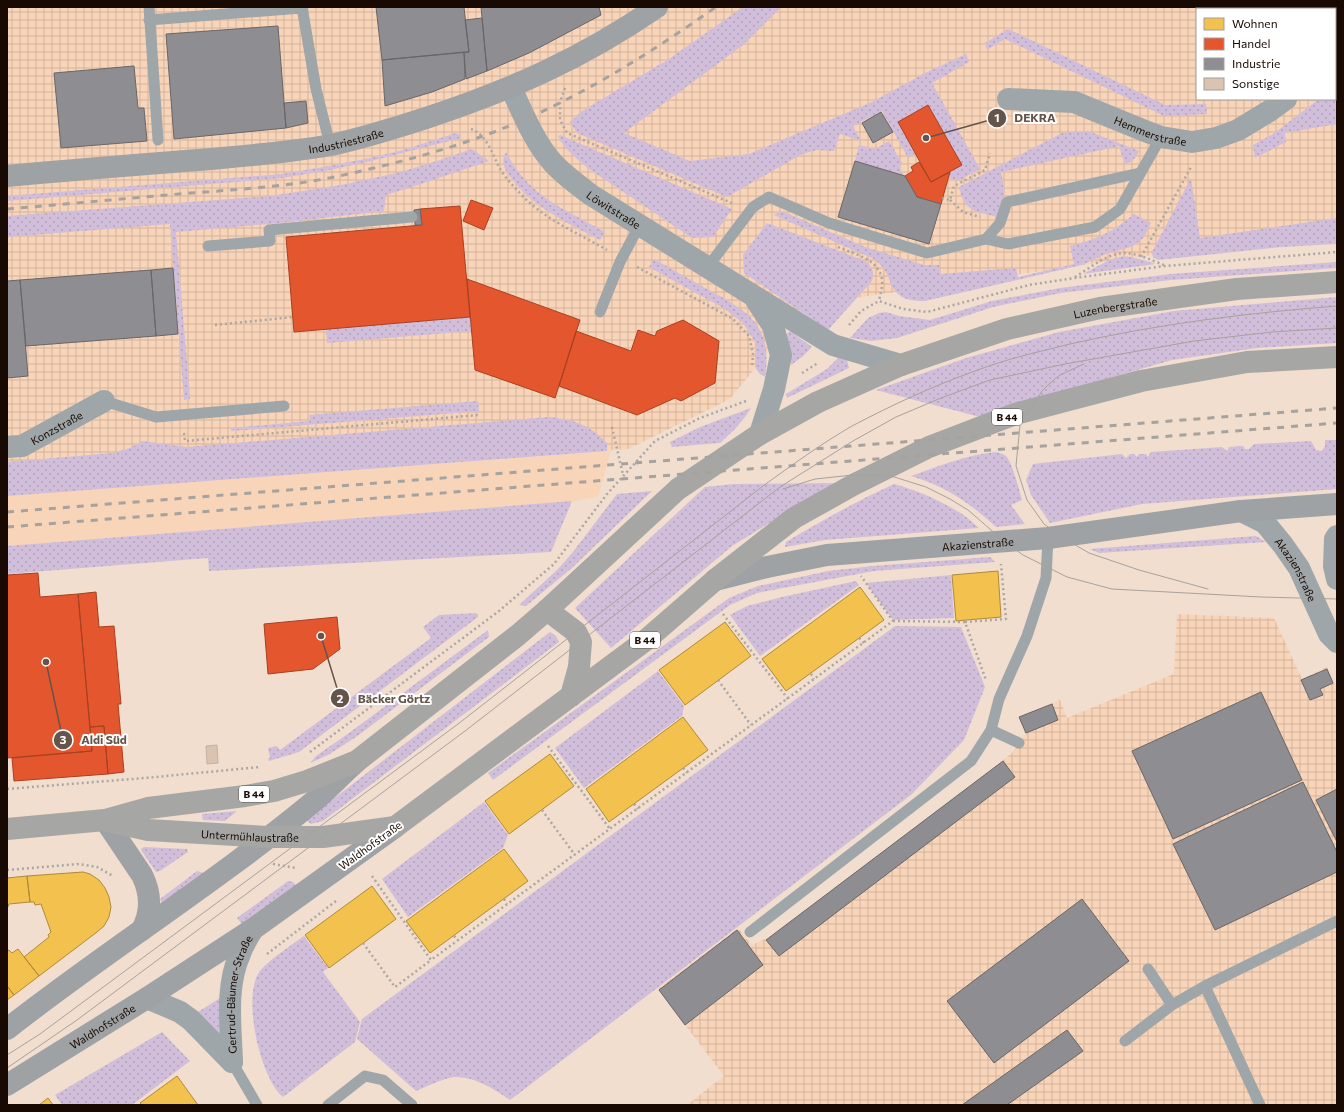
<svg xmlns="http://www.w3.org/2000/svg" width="1344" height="1112" font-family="Commissioner,sans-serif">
	<defs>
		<pattern id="industrial-grid" width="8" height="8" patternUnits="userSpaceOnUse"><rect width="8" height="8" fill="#f8d4b9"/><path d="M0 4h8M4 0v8" fill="none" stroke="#d4b59d"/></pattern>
		<pattern id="grass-dots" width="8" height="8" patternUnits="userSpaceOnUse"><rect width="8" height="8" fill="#d1beda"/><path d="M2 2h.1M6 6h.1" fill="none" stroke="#b3a2b9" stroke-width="1.8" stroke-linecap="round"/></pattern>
	</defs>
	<rect width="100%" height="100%" fill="#f1decf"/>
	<path fill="#f8d4b9" d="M 611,451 L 598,497 L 572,501 L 7,546 L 7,496 Z"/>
	<path fill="url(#industrial-grid)" fill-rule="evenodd" d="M 7,7 L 1337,7 L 1337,242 L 1159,254 L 806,305 L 730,399 L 628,449 L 7,496 ZM 1197,9 L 1335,9 L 1335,99 L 1197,99 Z
		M 1177,614 L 1274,618 L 1302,679 L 1327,667 L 1337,689 L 1337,1105 L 687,1105 L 724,1076 L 658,989 L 738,928 L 752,945 L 765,939 L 779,956 L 1015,776 L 1002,761 L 1012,753 L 1025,734 L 1019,717 L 1060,700 L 1067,718 L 1174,674 Z"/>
	<path fill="url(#grass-dots)" d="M 743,7 L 781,7 L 743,45 L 624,133 L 690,161 L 749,154 L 872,102 L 925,73 L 966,54 L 969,62 L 932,83 L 980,169 L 958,181 L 948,178 L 950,172 L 962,165 L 928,105 L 898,122 L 915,154 L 908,158 L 882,111 L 853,126 L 861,141 L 840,134 L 834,151 L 817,150 L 802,154 L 727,197 L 577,133 L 570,122 L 582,111 L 669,59 Z
		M 1008,29 L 1165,105 L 1206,104 L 1207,114 L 1164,116 L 1005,39 L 987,50 L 985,43 Z
		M 1337,86 L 1337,124 L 1285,133 L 1286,142 L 1255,158 L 1253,145 L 1273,134 L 1319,99 L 1335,99 L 1335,87 Z
		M 1088,131 L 1139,151 C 1136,158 1132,161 1125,165 L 1119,146 L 1001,172 L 1005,191 L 997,217 C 976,211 964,212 959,187 L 1062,133 Z
		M 456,133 L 460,135 L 461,138 L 371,161 L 330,170 L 282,178 L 7,201 L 7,196 L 282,174 L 329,166 L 370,158 L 403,150 Z
		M 560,135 L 732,209 L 713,237 L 692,238 L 589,169 C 578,160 564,149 558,136 Z
		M 889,141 L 902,163 L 899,166 L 903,175 L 855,161 L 859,145 L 875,149 Z
		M 472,149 L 489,161 L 421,184 L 386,195 L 384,211 L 280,223 L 176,232 L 190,399 L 184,400 L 170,224 L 7,237 L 7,216 L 270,196 L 341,185 L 397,173 L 434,162 Z
		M 506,152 C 528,196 564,209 605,232 L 600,240 C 568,223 534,208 512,179 C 505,170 500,163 506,152 Z
		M 1191,178 L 1200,238 L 1337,218 L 1337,244 L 1282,247 L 1158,260 L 1153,257 L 1152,252 Z
		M 784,212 L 865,247 L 924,265 L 939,265 L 940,274 L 1016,268 L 1018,277 L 1074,264 L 1070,246 C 1095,240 1115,231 1134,214 L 1151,223 L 1144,237 L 1139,242 L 1131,247 L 1106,254 L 1082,265 L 925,301 C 909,301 898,299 891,284 C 889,279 887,273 884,269 C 882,266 878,263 876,260 L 774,215 L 777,213 Z
		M 767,223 L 865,261 C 872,267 875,271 872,281 L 828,330 L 744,273 L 743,255 Z
		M 1124,256 L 1140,259 L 1156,264 L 1083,274 L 1109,260 Z
		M 654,259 C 672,269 689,279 707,289 C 748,311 773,325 765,377 L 760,374 L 756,369 L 756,352 L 755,342 L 743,323 L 725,309 L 649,267 Z
		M 1337,262 L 1337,268 L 1171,280 L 1061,293 L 993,307 L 897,338 L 871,341 L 850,338 L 868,318 L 879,313 L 886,312 L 899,316 L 930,320 L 992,301 L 1060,288 L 1171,274 Z
		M 1337,297 L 1337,343 L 1257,348 L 1172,360 L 1051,395 L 984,418 L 876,390 L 966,358 L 1059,332 L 1174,311 Z
		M 470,317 L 471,331 L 327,343 L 326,329 Z
		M 790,331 L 812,347 L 802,357 L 791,365 L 789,348 L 786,335 Z
		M 838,358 L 847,360 L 849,368 L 787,398 L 786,394 L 827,369 Z
		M 478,401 L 479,411 L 231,431 L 231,428 L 310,421 L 309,415 Z
		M 751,408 L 745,417 L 735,429 L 720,443 L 672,447 L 670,442 L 700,427 Z
		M 549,417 C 575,420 588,424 607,443 L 607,451 L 7,496 L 7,462 L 113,453 L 130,448 L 142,441 L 187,447 Z
		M 1325,440 L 1337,440 L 1337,489 L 1142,504 L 1050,523 L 1031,495 L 1026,480 L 1033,464 L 1122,454 L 1126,458 L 1130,454 L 1134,454 L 1137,457 L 1139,454 L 1146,454 L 1148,457 L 1151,452 L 1222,447 L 1227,451 L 1229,447 L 1243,446 L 1245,449 L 1249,449 L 1254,444 L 1311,441 L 1316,450 L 1322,451 L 1325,446 Z
		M 996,452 C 1000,453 1004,454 1007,457 C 1013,466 1019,489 1022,500 L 1011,505 L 1025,524 L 996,527 C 970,503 945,486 911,476 C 939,466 966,455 996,452 Z
		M 836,483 L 732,546 L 611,648 L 575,608 L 705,487 L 734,484 Z
		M 894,484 C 916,490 937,499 957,511 C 965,515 972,522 979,528 L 825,540 L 785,547 L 786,542 C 821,521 857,501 894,484 Z
		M 652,491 L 572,568 L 526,606 L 519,605 L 558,569 L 573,552 L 617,494 Z
		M 572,501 L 551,552 L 209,571 L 208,558 L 7,574 L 7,546 Z
		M 1256,536 L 1266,542 L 1099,553 L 1090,549 Z
		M 990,557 L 995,562 L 874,571 L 757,593 L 730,605 L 493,780 L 488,773 L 729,598 L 758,586 L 828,571 L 873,566 Z
		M 951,575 L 954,618 L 893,620 L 866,583 Z
		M 856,581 L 859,585 L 760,656 L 730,615 L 747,606 L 782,597 Z
		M 476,613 L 478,615 L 478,617 L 299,752 L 269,761 L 268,759 L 270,758 L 268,748 L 277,746 L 280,750 L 431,638 L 423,627 L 439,615 Z
		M 895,626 L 961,627 L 985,687 L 964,740 L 912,794 L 510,1100 C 494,1089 476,1077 455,1077 C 447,1077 425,1087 416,1091 L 357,1039 L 362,1019 Z
		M 488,630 L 489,637 L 356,737 L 328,755 L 310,763 L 316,756 L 349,733 Z
		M 550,632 L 556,636 L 559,642 L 323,821 L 311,824 L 306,820 Z
		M 658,671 L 684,706 L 682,716 L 584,788 L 555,748 Z
		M 484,802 L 508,835 L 503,848 L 408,917 L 382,879 Z
		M 237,811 L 225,821 L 203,820 L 202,814 Z
		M 144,847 L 187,849 L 188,852 L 160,871 L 156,872 L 141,850 L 142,848 Z
		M 197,871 L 207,874 L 162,904 L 160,899 Z
		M 288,881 L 293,882 L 296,885 L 242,924 L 237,918 Z
		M 304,936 L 328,968 L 323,972 L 360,1022 L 355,1042 L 283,1097 C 260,1078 243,1000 258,974 C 264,963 293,944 304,936 Z
		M 220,998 L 222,1038 L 198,1012 Z
		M 162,1032 L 190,1061 L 132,1105 L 62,1105 L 55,1095 Z"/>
	<path fill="#f2c14e" stroke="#b18a37" d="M 998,571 L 1001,617 L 956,621 L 952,575 Z
		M 860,587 L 884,620 L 786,691 L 762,659 Z
		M 725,622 L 751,656 L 685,705 L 659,670 Z
		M 683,717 L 708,750 L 609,822 L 586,789 Z
		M 550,754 L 574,786 L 509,834 L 485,801 Z
		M 504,849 L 528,881 L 430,953 L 406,921 Z
		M 83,872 L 90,874 L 99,880 L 105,888 L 109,897 L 111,907 L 109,917 L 104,926 L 97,932 L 39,976 L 24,957 L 49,937 L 48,935 L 51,932 L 41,904 L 35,905 L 34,902 L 30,902 L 27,876 Z
		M 27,876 L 30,902 L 9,904 L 7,909 L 7,878 Z
		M 372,886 L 396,919 L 329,968 L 305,935 Z
		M 18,949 L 39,976 L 14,995 L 7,986 L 7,951 L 9,950 L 12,953 Z
		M 7,986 L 14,995 L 7,1000 Z
		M 177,1076 L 198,1105 L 142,1105 L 140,1103 Z
		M 48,1098 L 53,1105 L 39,1105 Z"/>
	<path fill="#e4572e" stroke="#a74021" d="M 1276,7 L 1337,7 L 1337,20 L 1335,21 L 1335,9 L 1277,9 Z
		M 928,105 L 962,165 L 931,182 L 898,122 Z
		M 919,162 L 931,182 L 950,172 L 941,204 L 917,197 L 905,176 L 913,171 L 911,167 Z
		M 471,200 L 493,208 L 484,230 L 463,221 Z
		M 460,206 L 470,317 L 294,332 L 286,237 L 422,225 L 420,209 Z
		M 467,279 L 580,320 L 555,398 L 475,370 Z
		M 683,320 L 719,341 L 715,383 L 681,401 L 675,398 L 637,415 L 559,386 L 576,331 L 631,351 L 638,330 L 655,336 L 657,331 Z
		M 38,573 L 40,597 L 78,594 L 92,751 L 7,758 L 7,575 Z
		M 96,592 L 99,627 L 114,626 L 121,704 L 118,704 L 124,772 L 108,774 L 104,726 L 90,727 L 78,594 Z
		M 337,617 L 340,649 L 313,669 L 268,674 L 264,624 Z
		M 104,726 L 108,774 L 14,781 L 12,758 L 92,751 L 90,727 Z"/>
	<path fill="#8d8d92" stroke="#6a6667" d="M 376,7 L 464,7 L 469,52 L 382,60 Z
		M 481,7 L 599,7 L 601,15 L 529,53 L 487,71 Z
		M 482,18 L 487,71 L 466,79 L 464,52 L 469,52 L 465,20 Z
		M 278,26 L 286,128 L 174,139 L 166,34 Z
		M 464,52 L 465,79 L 432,92 L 385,106 L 382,60 Z
		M 134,66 L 138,108 L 144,108 L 147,141 L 61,148 L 54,73 Z
		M 306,101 L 308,123 L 286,128 L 284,103 Z
		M 881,112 L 893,132 L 873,143 L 862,123 Z
		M 855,161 L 905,176 L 917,197 L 941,204 L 929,244 L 838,217 Z
		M 420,209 L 422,225 L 415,225 L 414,210 Z
		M 173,268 L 178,334 L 156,336 L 151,270 Z
		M 151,270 L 156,336 L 26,346 L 20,280 Z
		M 20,280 L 28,376 L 7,378 L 7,281 Z
		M 1327,669 L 1333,683 L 1320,689 L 1323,695 L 1310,700 L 1301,680 Z
		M 1261,692 L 1302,780 L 1173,839 L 1132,751 Z
		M 1052,704 L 1058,720 L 1026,733 L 1019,717 Z
		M 1003,761 L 1015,777 L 779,956 L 766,940 Z
		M 1303,782 L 1337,852 L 1337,872 L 1215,930 L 1173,844 Z
		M 1337,789 L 1337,842 L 1316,800 Z
		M 1082,899 L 1129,961 L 994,1063 L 947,1001 Z
		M 737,930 L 763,965 L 685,1025 L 659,990 Z
		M 1067,1030 L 1083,1051 L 1007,1105 L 962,1105 Z"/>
	<path fill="#dac4b1" stroke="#c2b1a5" d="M 217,745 L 218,763 L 207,764 L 206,746 Z"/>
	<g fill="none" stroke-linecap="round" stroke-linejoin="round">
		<path stroke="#aaa7a4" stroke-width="2.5" stroke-dasharray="2 3" stroke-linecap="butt" d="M 565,88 L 560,102 L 560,120 L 567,133 L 734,204
			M 471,129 C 486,134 492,153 499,167 C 504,176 511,184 518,191 C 541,218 576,232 607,250
			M 942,198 L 950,200 L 954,186 L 985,170 L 990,153
			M 950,200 L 963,212 L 980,217
			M 838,247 C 855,254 878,259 882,279 C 883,286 880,295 879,301
			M 1141,257 L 1190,169 L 1191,166
			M 637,267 L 733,319 L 749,336 L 753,354 L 752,368
			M 1075,277 C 1090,268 1105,255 1122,253 C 1135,252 1153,261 1164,265
			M 215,325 L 293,317
			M 849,325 L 861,311 L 879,301 L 903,309 L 927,312 L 1029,285 L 1074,278 L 1165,266 L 1337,252
			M 802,373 L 818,363
			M 612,427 L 623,475
			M 184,433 L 185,441 L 478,415
			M 723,614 L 788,699
			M 893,621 L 965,622 L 986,680
			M 965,622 L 1006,619 L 1001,564
			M 859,638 L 864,643
			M 811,674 L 814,679
			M 718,680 L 751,725
			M 548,746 L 610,829
			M 310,752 L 499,611 L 554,564 L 607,494 L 655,441 L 700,418 L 746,401
			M 683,768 L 687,773
			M 7,789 L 145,778 L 260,767
			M 634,804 L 638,809
			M 542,810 L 575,855
			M 273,864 L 296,868
			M 7,870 L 79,864 L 97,867 L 113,876
			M 372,876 L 431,960 L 893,621 L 861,576
			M 504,899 L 507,904
			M 454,936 L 458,940
			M 363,943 L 395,987 L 431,960
			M 267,954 L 336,901 L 334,900"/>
		<path stroke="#9fa6a9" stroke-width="11" d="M 149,7 L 158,140
			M 302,7 L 316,89 L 330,145
			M 1225,7 L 1225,9
			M 149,20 L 302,8
			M 986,239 L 1000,223 L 1007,202 L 1140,173
			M 208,246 L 270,241 L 269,230 L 412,217
			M 707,268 L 753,207 L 769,197 L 829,223 L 927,253 L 986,239 L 1008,244 L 1095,227 L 1120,209 L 1161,137
			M 600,312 L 620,262 L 639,226
			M 104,401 L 156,417 L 284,406
			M 991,730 L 1019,743
			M 750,932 L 971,761 L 991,730 L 999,699 L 1027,636 L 1046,578 L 1048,538
			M 1148,969 L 1172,1005
			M 1205,986 L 1260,1105
			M 1125,1041 L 1172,1005 L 1205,986 L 1337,921
			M 232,1062 L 257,1105
			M 328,1105 L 365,1076 L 383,1080 L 412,1105"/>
		<g stroke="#9fa6a9" stroke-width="22">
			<path d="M 1335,63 L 1337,62"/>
			<path id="s1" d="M 511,88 C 523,113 534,142 553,163 C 564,175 578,185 591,195 L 833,345 L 901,365"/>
			<path id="s2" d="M 1008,99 L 1074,102 L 1145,131 L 1161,137 L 1192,142 L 1216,138 L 1238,130 L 1271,110 L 1286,99"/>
			<path d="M 756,300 L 773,326 L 781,355 L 774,389 L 760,434"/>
			<path id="s3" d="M 7,447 L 22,446 L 104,401"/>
			<path id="s4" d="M 1241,511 L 1265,523 L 1283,545 L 1299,568 L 1329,634 L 1337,642"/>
			<path d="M 1337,536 L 1335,539 L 1334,566 L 1337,579"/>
			<path d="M 147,998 L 180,1012 L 191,1020 L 232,1062"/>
			<path id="s5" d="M 232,1062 C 231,1026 225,987 240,954 C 243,945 248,937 253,929"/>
		</g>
		<g stroke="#9ea2a4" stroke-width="22">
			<path id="s6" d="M 7,176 C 71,170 134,165 198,160 C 242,156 287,153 331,145 C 363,138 395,128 426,118 C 511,90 583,58 657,7"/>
			<path id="s7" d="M 715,580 L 767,567 L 827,555 L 1048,538 L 1241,511 L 1337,504"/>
			<path d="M 105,820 L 142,875 C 151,893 152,911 142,930"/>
			<path d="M 7,1029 C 109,949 220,880 319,797 C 332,785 344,773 357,761"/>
			<path id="s8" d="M 7,1085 L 147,998 L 253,929 L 395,827"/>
		</g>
		<g stroke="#a6a7a4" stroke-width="22">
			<path d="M 547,610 L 576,632 L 581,642 L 579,667 L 571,696"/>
			<path id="s9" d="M 108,821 L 148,830 L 268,837 L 323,837 L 395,827 L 646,640 L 715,580 L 794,518 L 853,485 L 929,447 L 1015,414 L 1141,381 L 1247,362 L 1337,357"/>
			<path id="s10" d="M 7,829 L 105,820 L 148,808 L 245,796 L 274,791 L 307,781 L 357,761 L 518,635 L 547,610 L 678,489 L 760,434 L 818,402 L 901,365 L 1007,329 L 1100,308 L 1237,289 L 1337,282"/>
		</g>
		<path stroke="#a6a29d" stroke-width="1" d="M 1084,364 L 1060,375 L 1050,383 L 1042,391 L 1020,425 L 1016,466 L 1027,500 L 1044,524 L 1060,536 L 1089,553 L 1139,570 L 1208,589
			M 783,489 L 815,479 L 853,475 L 888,475 L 926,487 L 950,499 L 968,510 L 1005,542 L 1023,555 L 1067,577 L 1112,589 L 1261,597 L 1337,599
			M 7,1055 L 40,1034 L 458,724 L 763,486 C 792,465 821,444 852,426 C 892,405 933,386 975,371 C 1006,359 1038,352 1070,344 C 1158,324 1247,313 1337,306
			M 7,1068 L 77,1020 L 465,731 L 780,487 L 853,441 L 896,417 L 941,398 L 990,380 L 1065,364 L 1194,341 L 1272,332 L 1337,328"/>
		<path stroke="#a6a29d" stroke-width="3" stroke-dasharray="7 7" stroke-linecap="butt" d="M 7,209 C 68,204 130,198 191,193 C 244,189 297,186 348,174 C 393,164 439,152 483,136 C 567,106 643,58 716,7
			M 7,512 L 1337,408
			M 7,527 L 1337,423"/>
	</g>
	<g text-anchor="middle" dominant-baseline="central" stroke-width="4" stroke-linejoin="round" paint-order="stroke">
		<g fill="#fff" stroke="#5d544e" stroke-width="1">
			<rect x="992" y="409" width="30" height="16" rx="3"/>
			<rect x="630" y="632" width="30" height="16" rx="3"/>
			<rect x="239" y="786" width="30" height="16" rx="3"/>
		</g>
		<g font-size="10" font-weight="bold" fill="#180a02">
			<text x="1007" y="417">B 44</text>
			<text x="645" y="640">B 44</text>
			<text x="254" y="794">B 44</text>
		</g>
		<g font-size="11" fill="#180a02" stroke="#fff">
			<text stroke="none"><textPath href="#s2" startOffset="148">Hemmerstraße</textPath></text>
			<text stroke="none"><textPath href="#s6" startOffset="341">Industriestraße</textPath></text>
			<text stroke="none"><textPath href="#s1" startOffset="163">Löwitstraße</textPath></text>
			<text stroke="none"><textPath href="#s10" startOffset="1258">Luzenbergstraße</textPath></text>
			<text stroke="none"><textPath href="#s3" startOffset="54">Konzstraße</textPath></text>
			<text stroke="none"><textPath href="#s7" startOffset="266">Akazienstraße</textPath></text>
			<text stroke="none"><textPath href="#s4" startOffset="83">Akazienstraße</textPath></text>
			<text stroke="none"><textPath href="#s9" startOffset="143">Untermühlaustraße</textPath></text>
			<text transform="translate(370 845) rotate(-36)">Waldhofstraße</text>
			<text stroke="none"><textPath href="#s5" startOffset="69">Gertrud-Bäumer-Straße</textPath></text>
			<text stroke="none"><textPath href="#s8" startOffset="112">Waldhofstraße</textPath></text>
		</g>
	</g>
	<path fill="none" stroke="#64544a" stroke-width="1.5" d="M926 138L997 118M321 636L340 698M46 662L63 740"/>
	<g fill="#64544a" stroke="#fff" stroke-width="1.5">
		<circle cx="926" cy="138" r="4"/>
		<circle cx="321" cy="636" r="4"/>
		<circle cx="46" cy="662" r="4"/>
		<circle cx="997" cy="118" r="10"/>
		<circle cx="340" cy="698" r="10"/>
		<circle cx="63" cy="740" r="10"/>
	</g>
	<g font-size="12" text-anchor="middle" font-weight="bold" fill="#fff">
		<text x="997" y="122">1</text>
		<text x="340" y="703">2</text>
		<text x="63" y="744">3</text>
	</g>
	<g font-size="12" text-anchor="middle" font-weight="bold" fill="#64544a" stroke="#fff" stroke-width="4" stroke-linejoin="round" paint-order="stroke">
		<text x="1035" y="122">DEKRA</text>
		<text x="394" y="703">Bäcker Görtz</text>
		<text x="104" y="744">Aldi Süd</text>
	</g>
	<rect width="1344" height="1112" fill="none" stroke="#180a02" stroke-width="16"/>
	<rect x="1196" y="8" width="140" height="92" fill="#ffffff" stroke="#a39d9a"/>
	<rect x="1204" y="18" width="20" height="12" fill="#f2c14e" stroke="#a39d9a"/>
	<text x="1232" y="28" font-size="12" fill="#180a02">Wohnen</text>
	<rect x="1204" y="38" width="20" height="12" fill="#e4572e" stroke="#a39d9a"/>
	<text x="1232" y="48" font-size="12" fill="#180a02">Handel</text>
	<rect x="1204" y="58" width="20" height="12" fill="#8d8d92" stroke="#a39d9a"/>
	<text x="1232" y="68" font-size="12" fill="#180a02">Industrie</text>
	<rect x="1204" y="78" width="20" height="12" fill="#dac4b1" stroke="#a39d9a"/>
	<text x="1232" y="88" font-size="12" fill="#180a02">Sonstige</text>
</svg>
